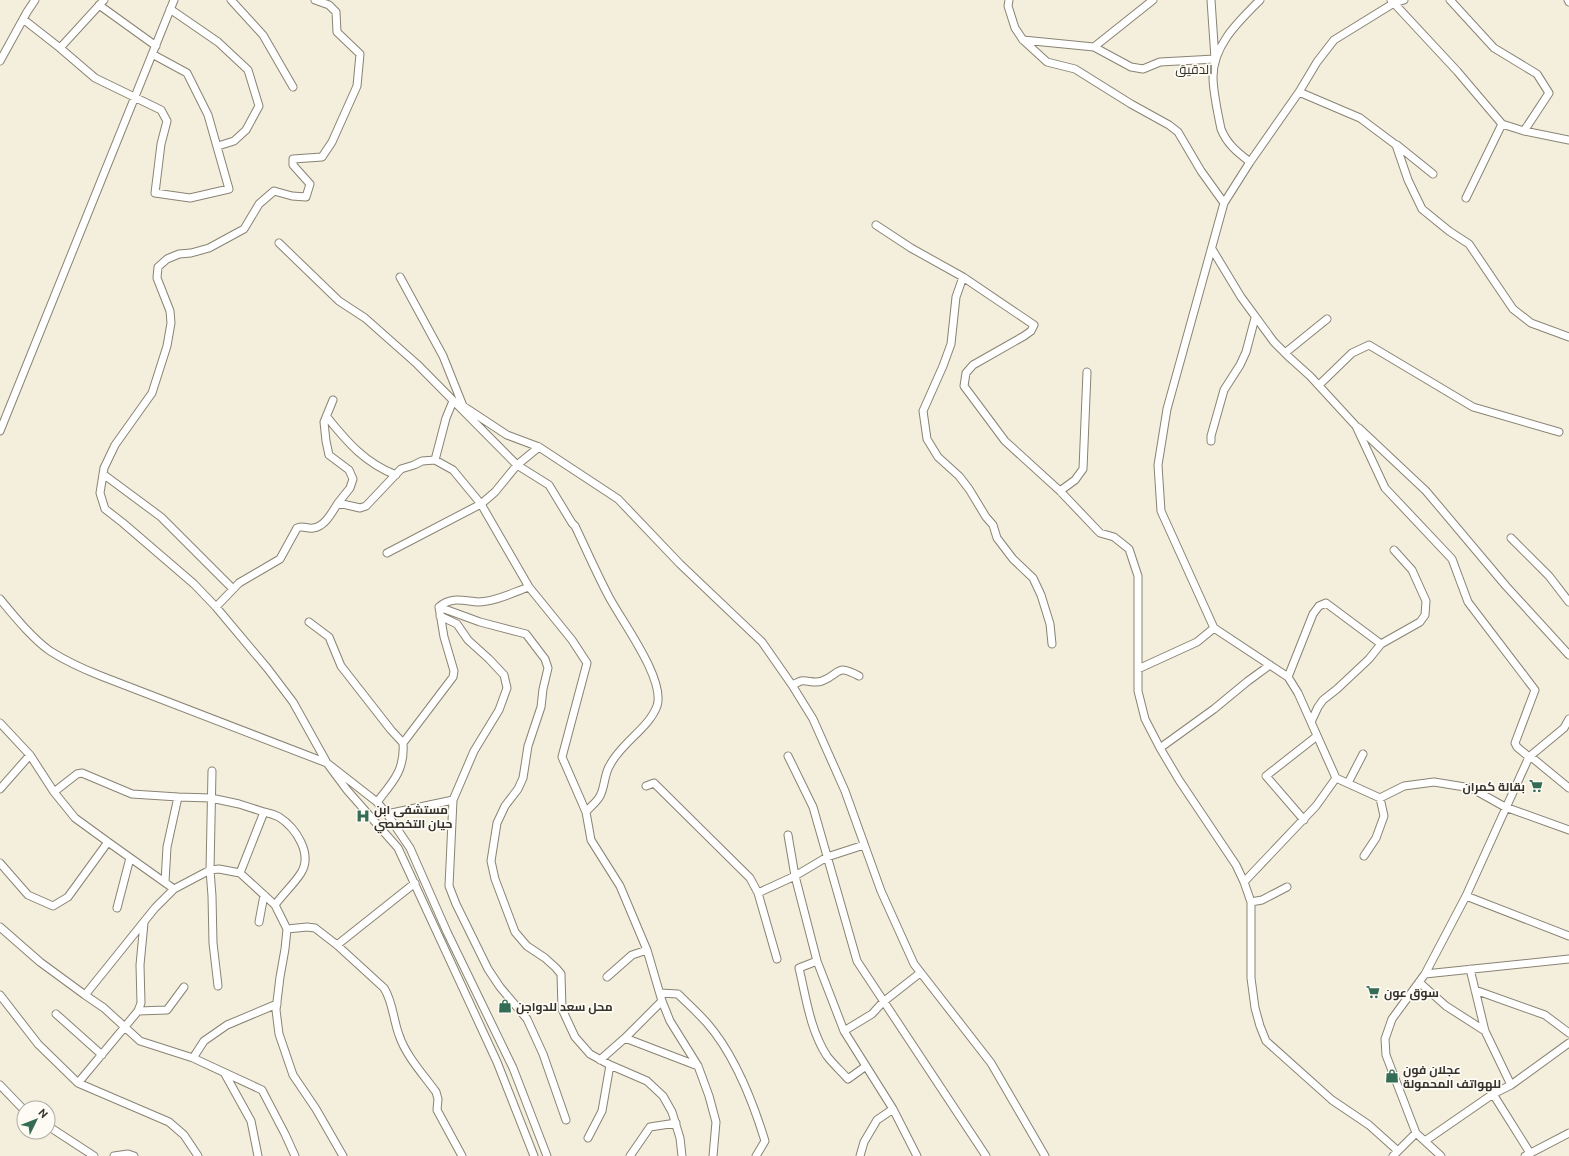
<svg xmlns="http://www.w3.org/2000/svg" width="1569" height="1156" font-family="Ubuntu,Cairo,sans-serif">
	<rect width="100%" height="100%" fill="#f4eedd"/>
	<g fill="none" stroke-linecap="round" stroke-linejoin="round">
		<g stroke="#898373" stroke-width="9">
			<path id="minor" d="M 231,0 L 263,35 L 293,87
				M 315,0 L 329,5 L 336,12 L 337,32 L 360,54 L 357,86 L 332,142 L 322,157 L 293,159 L 293,165 L 310,184 L 306,197 L 292,196 L 274,191 L 259,204 L 244,229 L 209,248 L 191,253 L 179,254 L 167,259 L 158,267 L 157,278 L 170,311 L 171,323 L 167,346 L 152,393 L 115,445 L 104,468 L 100,493 L 105,509 L 123,523 L 194,584 L 216,607 L 268,669 L 293,702 L 327,763 L 347,790 L 398,848 L 497,1062 L 534,1156
				M 1009,0 L 1008,6 L 1015,28 L 1023,40 L 1047,62 L 1075,69 L 1131,104 L 1169,125 L 1178,132 L 1201,171 L 1224,203
				M 1153,0 L 1094,47 L 1131,67 L 1143,69 L 1160,62 L 1215,59 L 1211,0
				M 1391,0 L 1457,71 L 1502,124 L 1524,131 L 1569,140
				M 1404,0 L 1394,3 L 1334,40 L 1317,62 L 1299,92 L 1250,162 L 1224,203 L 1167,409 L 1158,465 L 1161,511 L 1214,628 L 1288,677 L 1298,693 L 1336,778 L 1380,798 L 1404,786 L 1434,782 L 1471,788 L 1505,807 L 1569,830
				M 1450,0 L 1494,48 L 1537,74 L 1549,93 L 1524,131
				M 1568,0 L 1569,2
				M 99,5 L 156,46
				M 170,9 L 218,42 L 248,70 L 259,106 L 246,130 L 234,141 L 218,146
				M 23,19 L 60,48 L 95,78 L 161,110 L 167,121 L 161,144 L 155,193 L 190,198 L 229,189 L 208,115 L 187,73 L 152,54
				M 1023,40 L 1094,47
				M 60,48 L 104,0
				M 0,61 L 27,12 L 35,0
				M 1299,92 L 1360,118 L 1396,145 L 1408,180 L 1422,209 L 1449,231 L 1469,244 L 1513,309 L 1531,323 L 1569,337
				M 1397,145 L 1433,174
				M 1250,162 C 1237,152 1227,144 1221,129 C 1218,114 1213,92 1213,77 C 1213,45 1239,21 1260,0
				M 1466,198 L 1502,124
				M 876,225 L 911,248 L 963,277 L 1034,325 L 1031,331 L 1024,336 L 973,365 L 966,373 L 964,386 L 1005,441 L 1060,491 L 1100,533 L 1114,537 L 1129,549 L 1138,576 L 1138,691 L 1145,719 L 1160,748 L 1179,780 L 1236,865 L 1244,882 L 1251,902 L 1251,978 L 1255,1008 L 1260,1026 L 1266,1041 L 1332,1100 L 1369,1125 L 1398,1151
				M 279,243 L 339,301 L 365,318 L 417,364 L 517,465 L 495,492 L 481,504 L 529,587 L 572,640 L 587,663 L 562,757 L 586,812 L 591,840 L 620,886 L 647,950 L 662,1001 L 670,1021 L 698,1066 L 709,1096 L 716,1122 L 713,1156
				M 1212,249 L 1241,297 L 1274,342 L 1290,358 L 1310,376 L 1356,426 L 1385,488 L 1452,559 L 1468,602 L 1535,690 L 1515,743 L 1517,747 L 1529,757
				M 400,277 L 443,356 L 463,406 L 507,435 L 539,447 L 618,499 L 680,564 L 762,642 L 792,685 L 813,719 L 845,791 L 881,891 L 914,964 L 991,1063 L 1045,1156
				M 963,277 L 956,297 L 951,344 L 943,366 L 923,411 L 927,439 L 938,457 L 959,476 L 969,489 L 986,517 L 993,525 L 997,538 L 1013,559 L 1033,578 L 1041,595 L 1050,624 L 1052,644
				M 1285,353 L 1327,319
				M 1319,385 L 1352,353 L 1369,345 L 1473,407 L 1559,432
				M 333,400 L 324,422 L 326,441 L 329,455 L 349,470 L 353,479 L 350,488 L 338,503
				M 327,417 C 347,442 365,463 396,475
				M 1359,428 L 1426,491 L 1506,586 L 1569,655
				M 0,431 L 174,0
				M 1211,441 L 1211,436 L 1224,390 L 1240,365 L 1246,352 L 1255,318
				M 539,447 L 517,465 L 549,485 L 572,523 L 575,526 C 586,549 596,572 608,595 C 620,619 666,679 657,706 C 649,728 621,743 610,765 C 604,774 605,787 600,796 C 597,802 590,807 586,812
				M 435,460 L 446,418 L 453,401
				M 103,474 L 161,517 L 233,589
				M 1060,491 L 1075,480 L 1083,469 L 1087,372
				M 1511,538 L 1549,576 L 1569,602
				M 0,599 C 15,617 31,637 50,651 C 66,661 83,669 101,676 L 327,763 L 377,802 L 387,814 L 410,848 L 447,932 L 513,1068 L 547,1156
				M 216,607 L 239,583 L 280,559 L 297,528 C 302,525 307,529 313,528 C 325,527 332,512 338,503 L 360,508 L 366,506 L 401,469 L 414,465 L 422,461 L 435,460 L 453,470 L 481,504 L 387,553
				M 439,607 L 480,622 L 526,634 L 545,659 L 548,668 L 543,689 L 541,707 L 528,746 L 523,778 L 518,789 L 505,806 L 497,823 L 491,861 L 495,879 L 515,932 L 527,946 L 545,958 L 556,968 L 561,974 L 562,1009 L 575,1037 L 590,1054 L 610,1065 L 647,1081 L 663,1096 L 672,1112 L 680,1138 L 682,1156
				M 440,616 L 457,624 L 468,640 L 489,659 L 504,675 L 507,688 L 499,710 L 474,751 L 453,800 L 449,886 L 456,904 L 488,969 L 500,987 L 527,1019 L 543,1054 L 566,1120
				M 309,622 L 329,637 L 341,666 L 391,730 L 403,743
				M 1138,669 L 1197,642 L 1214,628
				M 1288,677 L 1313,614 L 1319,606 L 1326,603 L 1381,644 L 1420,622 L 1425,615 L 1426,601 L 1412,570 L 1394,550
				M 792,685 C 795,684 798,682 801,681 C 808,680 815,684 822,681 C 841,674 835,663 859,676
				M 1311,722 L 1318,707 L 1323,700 L 1337,689 L 1369,659 L 1381,644
				M 0,723 L 30,755
				M 1160,748 L 1214,709 L 1248,681 L 1270,665
				M 788,756 L 813,807 L 857,961 L 986,1156
				M 1530,756 L 1569,788
				M 212,771 L 210,870 L 212,896 L 213,943 L 218,986
				M 1348,783 L 1363,754
				M 646,786 L 654,783 L 750,878 L 758,893
				M 0,789 L 30,755 L 54,792 L 75,818 L 108,842
				M 54,792 L 77,774 L 82,773 L 132,794 L 178,797 L 211,798 L 239,804 L 264,812
				M 377,802 C 393,782 405,770 403,743 L 453,677 L 454,671 L 444,637 L 439,607 C 451,596 464,601 478,602 C 495,602 514,592 529,587
				M 387,814 L 453,800
				M 1304,820 L 1266,776 L 1317,736
				M 788,835 L 795,876 L 817,961 L 844,1031 L 893,1109 L 917,1156
				M 1364,856 L 1376,838 L 1384,816 L 1380,798
				M 0,863 L 28,895 L 53,906 L 68,897 L 108,842 L 174,889
				M 240,873 L 264,812 C 269,813 275,815 279,817 C 296,828 313,854 301,873 C 294,884 283,894 275,905
				M 165,882 L 167,847 L 178,797
				M 1244,882 L 1316,806 L 1336,778
				M 1466,896 L 1569,936
				M 1251,902 L 1262,900 L 1287,887
				M 117,908 L 130,858
				M 259,922 L 264,895
				M 0,927 L 40,962 L 85,995
				M 287,929 L 307,927 L 315,928 L 337,945 L 384,988 C 393,1002 393,1019 399,1035 C 406,1056 423,1074 436,1092 L 438,1099 L 437,1110 L 462,1156
				M 337,945 L 415,883
				M 777,959 L 758,893 L 795,876 L 827,857 L 864,845
				M 817,961 L 799,968 C 806,997 810,1030 827,1056 C 833,1064 841,1071 848,1079 L 866,1066
				M 1470,969 L 1485,1031 L 1511,1085
				M 1425,974 L 1569,959
				M 607,977 L 632,955 L 647,950
				M 1419,982 L 1446,1006 L 1485,1031
				M 1475,990 L 1545,1015 L 1569,1033
				M 660,993 L 678,994 C 688,1004 698,1013 707,1023 C 734,1054 753,1102 765,1141 L 756,1156
				M 0,995 L 38,1044 L 78,1083 L 169,1122 L 184,1135 L 198,1156
				M 138,1011 L 167,1010 L 184,987
				M 56,1014 L 102,1055
				M 844,1031 L 872,1014 L 883,1002 L 920,973
				M 625,1038 L 698,1066
				M 193,1058 L 204,1041 L 227,1025 L 277,1004
				M 600,1060 L 625,1038 L 662,1001
				M 225,1074 L 251,1121 L 258,1156
				M 78,1083 L 138,1011 L 141,1003 L 140,965 L 144,923
				M 0,1085 L 24,1110
				M 1493,1094 L 1530,1153
				M 48,1126 L 94,1156
				M 588,1138 L 602,1111 L 610,1065
				M 1425,1141 L 1493,1094 L 1511,1085 L 1569,1043
				M 114,1156 L 128,1154 L 134,1156
				M 295,1156 L 285,1134 L 262,1090 L 193,1058 L 140,1041 L 104,1008 L 85,995 L 155,908 L 174,889 L 210,870 L 219,869 L 240,873 L 275,905 L 287,929 L 285,949 L 280,977 L 276,1010 L 279,1034 L 293,1075 L 316,1109 L 343,1156
				M 630,1156 L 650,1127 L 676,1123
				M 860,1156 L 864,1142 L 877,1120 L 893,1109
				M 1393,1156 L 1416,1133
				M 1441,1156 L 1416,1133 L 1386,1055 L 1385,1039 L 1392,1019 L 1425,974 L 1466,896 L 1529,757 L 1564,728 L 1569,719
				M 1525,1156 L 1569,1133"/>
		</g>
		<use href="#minor" stroke="#fff" stroke-width="7"/>
	</g>
	<defs>
		<g id="supermarket-bare" transform="scale(1.08)"><path d="M-6-5.5h2.5l.6 2H6L4.5 2H-2.5L-4.4-4H-6ZM-1.5 3.2a1.3 1.3 0 1 0 .1 0ZM3 3.2a1.3 1.3 0 1 0 .1 0Z" fill="#346d55" stroke="#fefbf4" stroke-width="2.5" paint-order="stroke"/></g>
		<g id="hospital-bare" transform="scale(1.08)"><path d="M-5-5h3v3.5h4V-5h3V5h-3V1.5h-4V5h-3Z" fill="#346d55" stroke="#fefbf4" stroke-width="2.5" paint-order="stroke"/></g>
		<g id="shop-bare" transform="scale(1.08)"><path d="M-5-2.5h2.3a2.7 3.5 0 0 1 5.4 0H5L5.5 6h-11ZM-1.5-2.5h3a1.5 2.3 0 0 0-3 0Z" fill="#346d55" stroke="#fefbf4" stroke-width="2.5" paint-order="stroke"/></g>
	</defs>
	<g fill-rule="evenodd">
		<use href="#supermarket-bare" x="1536" y="786"/>
		<use href="#hospital-bare" x="363" y="816"/>
		<use href="#supermarket-bare" x="1373" y="992"/>
		<use href="#shop-bare" x="505" y="1006"/>
		<use href="#shop-bare" x="1392" y="1076"/>
	</g>
	<g text-anchor="middle" dominant-baseline="central" stroke-width="3.5" stroke-linejoin="round" paint-order="stroke">
		<g font-size="12" font-weight="bold" fill="#36332d" stroke="#fefbf4" text-anchor="start">
			<text x="1525" y="786" text-anchor="end">بقالة كمران</text>
			<text x="374" y="809">مستشفى ابن<tspan x="374" dy="14">حيان التخصصي</tspan></text>
			<text x="1384" y="992">سوق عون</text>
			<text x="516" y="1006">محل سعد للدواجن</text>
			<text x="1403" y="1069">عجلان فون<tspan x="1403" dy="14">للهواتف المحمولة</tspan></text>
		</g>
		<g font-size="13" fill="#36332d" stroke="#fefbf4">
			<text x="1194" y="69">الدقيق</text>
		</g>
	</g>
	<g transform="translate(36 1120) rotate(47)"><circle r="19" fill="#fefbf4" stroke="#aeaba4"/>
	<path d="M0-3L7 15L0 10L-7 15Z" fill="#346d55"/>
	<text y="-6" font-size="11" font-weight="bold" text-anchor="middle" fill="#36332d">N</text>
	</g>
</svg>
